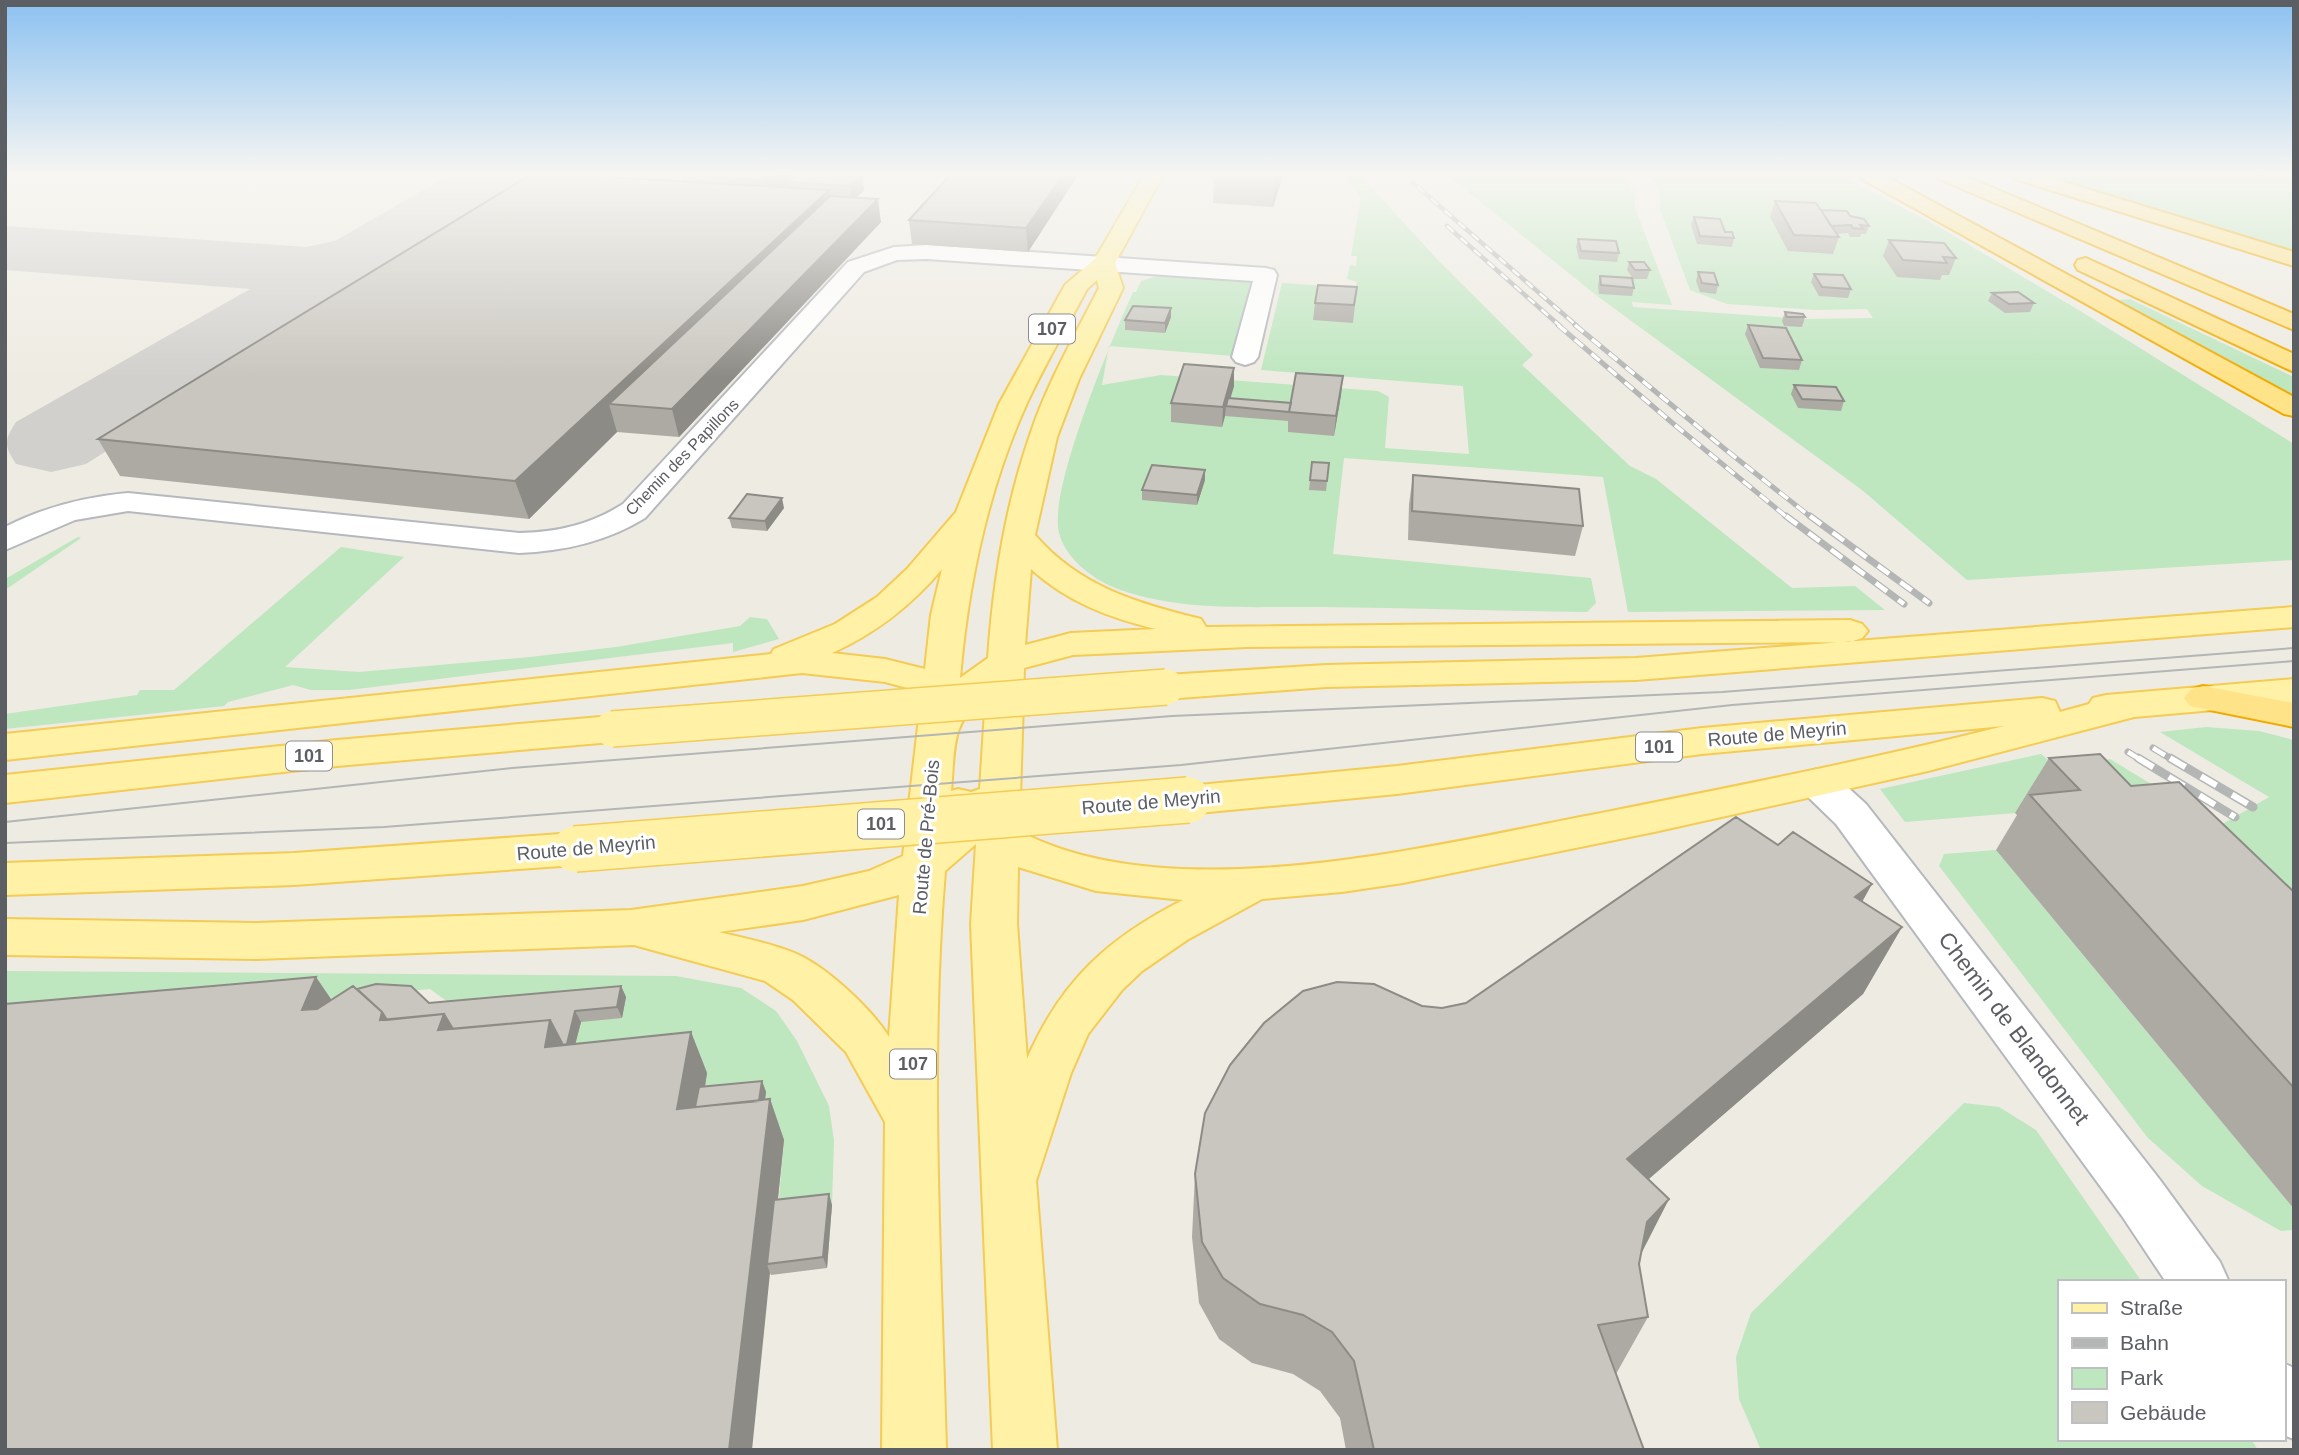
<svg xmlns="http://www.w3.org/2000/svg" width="2299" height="1455" font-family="Arial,sans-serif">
	<rect width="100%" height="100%" fill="#eeebe2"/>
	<path fill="#bee6bf" d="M 1344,175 L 1360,175 L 1438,260 L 1533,355 L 1522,365 L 1630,466 L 1656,479 L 1792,588 L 1855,586 L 1885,610 L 1628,612 L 1603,477 L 1344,458 L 1333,554 L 1591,578 L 1596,603 L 1587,612 C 1499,611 1411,608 1323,607 C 1254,606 1178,613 1113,587 C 1091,578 1065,557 1059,533 C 1048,489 1113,337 1133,292 L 1136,292 L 1141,281 L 1157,276 L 1249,282 L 1255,285 L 1234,356 L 1109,346 L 1102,385 L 1161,375 L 1378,391 L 1389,397 L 1385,448 L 1469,454 L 1463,386 L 1261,370 L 1282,283 L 1355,288 L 1357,282 L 1347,279 L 1350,265 L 1356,266 L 1357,256 L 1351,256 L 1361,198 Z
		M 1447,175 L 1624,175 L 1634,193 L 1635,208 L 1672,305 L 1632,302 L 1633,307 L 1805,319 L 1873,318 L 1867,309 L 1816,310 L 1727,304 L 1690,290 L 1660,209 L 1659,187 L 1648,175 L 1840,175 L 1939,227 L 2082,312 L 2294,444 L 2294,560 L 1967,580 L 1862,490 L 1596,295 Z
		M 2044,175 L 2294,175 L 2294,252 Z
		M 2130,299 L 2294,377 L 2294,398 L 2116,300 Z
		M 78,537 L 81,538 L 5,590 L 5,579 Z
		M 341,547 L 404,557 L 285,667 L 359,672 L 530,657 L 616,647 L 740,626 L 750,617 L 767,619 L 779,639 L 733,652 L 733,643 L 349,690 L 311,690 L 293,685 L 228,702 L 224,706 L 5,729 L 5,714 L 137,695 L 140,690 L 174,690 Z
		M 2206,727 L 2259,731 L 2294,740 L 2294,997 L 2064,809 L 1905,822 L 1880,789 L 2041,754 L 2059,769 L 2110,759 L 2166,793 L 2207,833 L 2269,797 L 2160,732 Z
		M 1996,850 L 2294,1209 L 2294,1230 L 2281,1231 L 2202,1186 L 2148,1138 L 1939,866 L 1944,854 Z
		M 5,971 L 676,976 L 741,988 L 776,1011 L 797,1041 L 829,1106 L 834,1141 L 832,1205 L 778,1210 L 784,1140 L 703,1098 L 706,1073 L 566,1088 L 430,989 L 5,1027 Z
		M 1964,1103 L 1999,1107 L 2036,1130 L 2142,1282 L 2059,1282 L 2059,1439 L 2251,1439 L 2258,1450 L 1761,1450 L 1739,1399 L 1736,1357 L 1751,1313 Z"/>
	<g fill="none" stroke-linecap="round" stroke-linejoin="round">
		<path fill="#d1d0cc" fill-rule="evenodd" d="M 449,175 L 529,175 L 519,189 L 86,464 L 51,472 L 16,464 C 4,446 4,440 16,422 L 250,289 L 5,270 L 5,226 L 306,247 L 335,241 Z"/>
		<g stroke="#b5b8bd" stroke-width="4">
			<path id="minor" d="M 927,245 L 1266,268 L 1274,270 L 1277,275 L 1258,357 L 1254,362 L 1245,365 L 1236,362 L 1232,357 L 1253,281 L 927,259 L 897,260 L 864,272 L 645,518 C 606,542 564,551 519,553 L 128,511 L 75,520 L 5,550 L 5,527 C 44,507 85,497 128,493 L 519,533 C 558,532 590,525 623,504 L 848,262 L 894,247 Z
				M 1818,769 L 1832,773 L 1866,804 L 2160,1180 L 2220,1262 L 2229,1282 L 2166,1282 L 2122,1216 L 1836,824 L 1804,793 L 1798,783 L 1804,773 Z
				M 2283,1363 L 2294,1368 L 2294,1439 L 2283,1435 Z"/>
		</g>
		<g stroke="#f4cb55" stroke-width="4">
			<path id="primary" d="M 1144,175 L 1163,175 L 1115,263 L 1123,288 L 1079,379 L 1057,437 L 1035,535 C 1080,587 1137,603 1201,619 L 1206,627 L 1850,620 L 1862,624 L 1868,631 L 1862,638 L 1850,642 L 1247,647 L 1073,655 L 1024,668 L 1019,831 C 1172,912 1433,845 1596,814 C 1732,787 1869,760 2004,726 L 1702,754 L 1397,794 L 1188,814 L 1174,810 L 1168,800 L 1174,790 L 1188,786 L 1397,766 L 1702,728 L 2042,698 L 2055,701 L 2060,712 L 2089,704 L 2093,698 L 2106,695 L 2294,679 L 2294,703 L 2134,717 L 1928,771 L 1654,832 L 1403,883 L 1342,892 L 1262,899 L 1187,940 L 1142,971 L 1122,990 L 1088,1034 L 1071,1073 L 1036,1181 L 1057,1450 L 993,1450 L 971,924 L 976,844 L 945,871 C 929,1063 941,1257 946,1450 L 882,1450 L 885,1122 L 846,1052 L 793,1000 L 765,981 L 634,945 L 257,959 L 5,955 L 5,919 L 257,923 L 631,910 L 803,886 L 869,871 L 903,856 L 922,692 L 885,682 L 802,673 L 5,760 L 5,734 L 771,654 L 774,649 L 835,624 L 877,597 L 907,569 L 956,512 L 999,404 L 1065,285 L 1095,259 ZM 1097,280 L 1099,288 C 1074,337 1046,385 1029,438 C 1005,508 993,584 988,658 L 960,678 C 968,584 988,489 1027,403 C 1045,364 1067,327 1087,289 ZM 942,569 L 931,615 L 925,669 L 885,659 L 832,653 C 876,633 911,606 942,569 ZM 1031,569 C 1067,602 1110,618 1156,629 L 1071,633 L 1025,645 ZM 986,695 L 980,789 L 971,792 L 958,789 L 951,791 C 955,749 950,722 986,695 ZM 1018,867 L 1096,891 L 1183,900 C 1108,938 1061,981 1027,1059 L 1017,924 ZM 899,895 L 889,1037 C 871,1008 824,964 792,952 C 769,943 743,938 719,932 L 803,920 Z
				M 2294,607 L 2294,627 L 1636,680 L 1326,687 L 1166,699 L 1153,695 L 1147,687 L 1153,679 L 1166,675 L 1326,665 L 1636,658 Z
				M 612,716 L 626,720 L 631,729 L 626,738 L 612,742 L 337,766 L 5,803 L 5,775 L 337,740 Z
				M 575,833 L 590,838 L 596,849 L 590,860 L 575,865 L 294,885 L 5,895 L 5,863 L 294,853 Z"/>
		</g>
		<g stroke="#f0aa00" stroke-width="4">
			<path id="motorway" d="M 1860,175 L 1883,175 L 2294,397 L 2294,416 L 2284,414 L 1862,179 Z
				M 1937,175 L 1962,175 L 2294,314 L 2294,330 L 1939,179 Z
				M 2013,175 L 2041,175 L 2294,252 L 2294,266 L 2015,179 Z
				M 2086,258 L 2294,354 L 2294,372 L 2078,270 L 2075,265 L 2078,260 Z
				M 2203,686 L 2294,703 L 2294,727 L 2190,706 L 2184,698 L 2190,690 Z"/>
		</g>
		<use href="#minor" fill="#fff" fill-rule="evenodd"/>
		<use href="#primary" fill="#fff2a6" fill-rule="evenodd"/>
		<use href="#motorway" fill="#ffe388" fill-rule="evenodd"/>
		<path stroke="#b4b5b5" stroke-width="2" d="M 5,822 L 512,768 L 1172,716 L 1722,692 L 2294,648
			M 5,843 L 384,827 L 1181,765 L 1732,705 L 2294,661"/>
		<g stroke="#b4b5b5" stroke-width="4.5">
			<path id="rail-far3" d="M 1404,175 L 1577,326
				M 1447,226 L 1560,326"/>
		</g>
		<g stroke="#b4b5b5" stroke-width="5">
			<path id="rail-far2" d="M 1558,325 L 1670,421 L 1788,518
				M 1575,325 L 1726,450 L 1812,518"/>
		</g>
		<g stroke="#b4b5b5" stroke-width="7">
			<path id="rail-far1" d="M 1786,516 L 1904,604
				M 1810,516 L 1929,603
				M 2153,748 L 2173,760
				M 2128,752 L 2141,760"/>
		</g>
		<g stroke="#b4b5b5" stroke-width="9">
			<path id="rail" d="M 2138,758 L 2235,817
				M 2170,758 L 2253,807"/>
		</g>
		<use href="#rail-far3" stroke="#fff" stroke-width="2.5" stroke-dasharray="9" stroke-linecap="butt"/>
		<use href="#rail-far2" stroke="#fff" stroke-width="3.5" stroke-dasharray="11" stroke-linecap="butt"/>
		<use href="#rail-far1" stroke="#fff" stroke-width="4.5" stroke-dasharray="14" stroke-linecap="butt"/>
		<use href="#rail" stroke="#fff" stroke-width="6" stroke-dasharray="18" stroke-linecap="butt"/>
		<g stroke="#f4cb55" stroke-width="38" stroke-linecap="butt">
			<path id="primary-bridge-far1" d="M 612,729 L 1166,687"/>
		</g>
		<g stroke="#f4cb55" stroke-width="48" stroke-linecap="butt">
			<path id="primary-bridge" d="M 575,849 L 1188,800"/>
		</g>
		<use href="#primary-bridge-far1" stroke="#fff2a6" stroke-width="35"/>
		<use href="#primary-bridge" stroke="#fff2a6" stroke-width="45"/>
	</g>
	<path fill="#adaaa4" d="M 682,175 L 862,175 L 864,190 L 857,197 L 881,222 L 679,437 L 617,432 L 529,519 L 120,476 L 98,439 L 683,181 Z
		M 1078,175 L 1028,252 L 912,244 L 909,220 Z
		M 1214,175 L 1283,175 L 1273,207 L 1213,203 Z
		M 2241,175 L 2267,175 L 2253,178 Z
		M 1775,201 L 1850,216 L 1869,226 L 1866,234 L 1861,234 L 1860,237 L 1850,237 L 1848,233 L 1836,234 L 1839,237 L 1833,254 L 1788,251 L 1770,217 Z
		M 1694,217 L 1725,232 L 1734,238 L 1732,247 L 1697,244 L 1691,225 Z
		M 1578,239 L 1619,253 L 1617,262 L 1579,259 L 1576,247 Z
		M 1889,240 L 1956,258 L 1949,275 L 1942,275 L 1940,280 L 1897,277 L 1883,256 Z
		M 1629,262 L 1650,270 L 1647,279 L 1633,279 L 1627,270 Z
		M 1698,272 L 1718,285 L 1716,294 L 1700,292 L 1696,281 Z
		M 1814,274 L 1851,289 L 1848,298 L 1819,296 L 1811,282 Z
		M 1600,276 L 1634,288 L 1632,296 L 1599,294 L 1598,285 Z
		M 1357,287 L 1353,323 L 1313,320 L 1315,303 Z
		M 1992,293 L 2034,303 L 2030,312 L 2005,313 L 1988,301 Z
		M 1785,312 L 1805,317 L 1802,327 L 1784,326 L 1782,321 Z
		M 1171,317 L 1165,333 L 1125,330 L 1125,320 Z
		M 1748,325 L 1802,360 L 1799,370 L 1760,368 L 1745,334 Z
		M 1234,368 L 1234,386 L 1230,398 L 1291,403 L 1341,395 L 1334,436 L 1288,432 L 1288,421 L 1225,416 L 1222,427 L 1171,422 L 1171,403 Z
		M 1794,385 L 1844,401 L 1841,411 L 1798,408 L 1791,394 Z
		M 1312,462 L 1329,463 L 1326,491 L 1309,490 Z
		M 1205,470 L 1205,480 L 1197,505 L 1142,500 L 1142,490 Z
		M 1413,475 L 1583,526 L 1575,556 L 1408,540 L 1409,504 Z
		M 784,508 L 767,531 L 732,528 L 729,518 Z
		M 2049,758 L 2131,786 L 2294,892 L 2294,1209 L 1996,850 L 2017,815 L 2015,813 Z
		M 1862,901 L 1902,927 L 1863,994 L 1648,1179 L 1669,1199 L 1640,1254 L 1639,1264 L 1648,1317 L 1616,1374 L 1644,1450 L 1346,1450 L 1340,1418 L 1320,1391 L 1293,1374 L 1252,1363 L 1219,1339 L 1199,1303 L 1192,1237 L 1195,1174 L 1422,1006 L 1442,1008 L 1466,1003 Z
		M 621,986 L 626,997 L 622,1018 L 581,1022 L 575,1044 L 691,1032 L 707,1073 L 705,1086 L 762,1081 L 766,1092 L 765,1100 L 770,1099 L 784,1140 L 778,1199 L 832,1205 L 827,1268 L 771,1275 L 770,1273 L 331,999 L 357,989 L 429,1003 Z"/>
	<path fill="#8d8b86" d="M 767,175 L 797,175 L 764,203 L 760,180 Z
		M 862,175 L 864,190 L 852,202 L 850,186 Z
		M 1063,175 L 1078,175 L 1028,252 L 1026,228 Z
		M 1275,175 L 1283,175 L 1273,207 Z
		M 2255,175 L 2267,175 L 2253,178 Z
		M 829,190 L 834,219 L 609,404 L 617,432 L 529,519 L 515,481 Z
		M 878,199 L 881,222 L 679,437 L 672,409 Z
		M 1171,308 L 1171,317 L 1165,333 L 1165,323 Z
		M 1234,368 L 1234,386 L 1228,407 L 1226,406 L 1225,416 L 1222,427 L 1223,407 Z
		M 1343,376 L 1341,395 L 1334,436 L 1336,416 Z
		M 1205,470 L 1205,480 L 1197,505 L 1197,495 Z
		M 782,498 L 784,508 L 767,531 L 765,521 Z
		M 1872,884 L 1835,951 L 1855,897 Z
		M 1902,927 L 1863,994 L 1598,1223 L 1627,1159 Z
		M 316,977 L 344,1018 L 302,1010 Z
		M 621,986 L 626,997 L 622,1018 L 617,1007 Z
		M 575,1011 L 581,1022 L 571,1061 L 545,1047 L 550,1020 Z
		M 382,1012 L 406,1049 L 380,1020 Z
		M 444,1014 L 468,1055 L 438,1030 Z
		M 691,1032 L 707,1073 L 697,1138 L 677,1109 Z
		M 762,1081 L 766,1092 L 759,1143 L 755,1132 Z
		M 770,1099 L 784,1140 L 771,1264 L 767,1264 L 770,1273 L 752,1450 L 729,1450 Z
		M 829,1194 L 832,1205 L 827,1268 L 823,1257 Z
		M 1669,1199 L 1637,1262 L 1647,1222 Z"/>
	<path fill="#c9c6bf" stroke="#8d8b86" stroke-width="2" d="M 530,175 L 574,175 L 829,190 L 515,481 L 98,439 Z
		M 682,175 L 767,175 L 760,180 Z
		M 796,175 L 862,175 L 850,186 L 787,182 Z
		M 950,175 L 1063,175 L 1026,228 L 909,220 Z
		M 830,196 L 878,199 L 672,409 L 609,404 Z
		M 1775,201 L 1816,203 L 1839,237 L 1794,235 Z
		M 1821,210 L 1847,211 L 1850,216 L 1864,219 L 1869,226 L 1860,225 L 1863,229 L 1853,228 L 1851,225 L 1831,226 Z
		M 1694,217 L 1720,219 L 1725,232 L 1732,232 L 1734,238 L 1700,236 Z
		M 1578,239 L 1616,241 L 1619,253 L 1581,251 Z
		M 1889,240 L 1944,243 L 1956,258 L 1943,257 L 1947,263 L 1903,260 Z
		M 1629,262 L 1644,262 L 1650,270 L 1635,270 Z
		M 1698,272 L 1714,273 L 1718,285 L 1702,283 Z
		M 1814,274 L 1843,275 L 1851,289 L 1822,287 Z
		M 1600,276 L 1632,278 L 1634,288 L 1601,285 Z
		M 1318,285 L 1357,287 L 1354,305 L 1315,303 Z
		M 2018,292 L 2034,303 L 2009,304 L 1992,293 Z
		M 1133,306 L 1171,308 L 1165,323 L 1125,320 Z
		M 1785,312 L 1803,314 L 1805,317 L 1787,317 Z
		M 1748,325 L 1786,328 L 1802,360 L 1763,358 Z
		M 1184,364 L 1234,368 L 1223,407 L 1171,403 Z
		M 1296,373 L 1343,376 L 1336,416 L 1289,412 Z
		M 1794,385 L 1836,387 L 1844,401 L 1802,399 Z
		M 1228,398 L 1291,403 L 1289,412 L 1226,406 Z
		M 1312,462 L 1329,463 L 1327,481 L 1310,480 Z
		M 1152,465 L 1205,470 L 1197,495 L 1142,490 Z
		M 1413,475 L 1579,489 L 1583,526 L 1412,511 Z
		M 747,494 L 782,498 L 765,521 L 729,518 Z
		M 2100,754 L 2131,786 L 2179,782 L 2294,892 L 2294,1088 L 2030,795 L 2080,790 L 2049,758 Z
		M 1736,817 L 1778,845 L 1793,832 L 1872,884 L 1855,897 L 1902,927 L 1627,1159 L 1669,1199 L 1647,1222 L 1639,1264 L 1648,1317 L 1598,1325 L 1644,1450 L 1374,1450 L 1354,1361 L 1332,1332 L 1303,1315 L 1260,1304 L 1223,1278 L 1202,1242 L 1195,1174 L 1205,1113 L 1230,1065 L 1264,1023 L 1303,991 L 1337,982 L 1374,984 L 1422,1006 L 1442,1008 L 1466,1003 Z
		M 316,977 L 302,1010 L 317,1009 L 353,986 L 382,1012 L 380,1020 L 444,1014 L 438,1030 L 550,1020 L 545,1047 L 691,1032 L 677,1109 L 770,1099 L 729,1450 L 5,1450 L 5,1004 Z
		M 376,984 L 411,986 L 429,1003 L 621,986 L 617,1007 L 575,1011 L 567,1044 L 563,1045 L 550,1020 L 453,1029 L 444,1014 L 387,1020 L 382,1012 L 357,989 Z
		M 762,1081 L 759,1101 L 695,1107 L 699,1087 Z
		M 829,1194 L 823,1257 L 767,1264 L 774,1200 Z"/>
	<linearGradient id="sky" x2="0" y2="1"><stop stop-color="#8bc1f1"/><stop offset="0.46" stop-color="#f7f6f2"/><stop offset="1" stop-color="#f7f6f2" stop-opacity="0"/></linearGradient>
	<rect width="2299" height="378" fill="url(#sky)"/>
	<g text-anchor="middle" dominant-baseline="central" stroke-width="6" stroke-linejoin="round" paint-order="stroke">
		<g font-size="16" fill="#5b5e63" stroke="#fff">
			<text transform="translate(682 457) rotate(-46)">Chemin des Papillons</text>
		</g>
		<g fill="#fff" stroke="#8c8e92" stroke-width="2">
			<rect x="1029" y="314.5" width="46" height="29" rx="5"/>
			<rect x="1636" y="732.5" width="46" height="29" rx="5"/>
			<rect x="286" y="741.5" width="46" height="29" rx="5"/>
			<rect x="858" y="809.5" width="46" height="29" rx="5"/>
			<rect x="890" y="1049.5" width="46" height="29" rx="5"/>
		</g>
		<g font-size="18" font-weight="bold" fill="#5b5e63">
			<text x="1052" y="329">107</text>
			<text x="1659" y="747">101</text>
			<text x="309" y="756">101</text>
			<text x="881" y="824">101</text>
			<text x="913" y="1064">107</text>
		</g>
		<g font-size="19" fill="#5b5e63" stroke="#fff">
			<text transform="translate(1777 734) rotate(-5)">Route de Meyrin</text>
			<text transform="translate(1151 802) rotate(-5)">Route de Meyrin</text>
			<text transform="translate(926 837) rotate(-85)">Route de Pré-Bois</text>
			<text transform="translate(586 848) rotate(-5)">Route de Meyrin</text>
		</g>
		<g font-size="23" fill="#5b5e63" stroke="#fff">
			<text transform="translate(2014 1028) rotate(53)">Chemin de Blandonnet</text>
		</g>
	</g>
	<rect width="2299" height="1455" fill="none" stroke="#5b5e63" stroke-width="14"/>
	<rect x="2058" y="1280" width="228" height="161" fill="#ffffff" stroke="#bdbfc1" stroke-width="2"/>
	<rect x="2072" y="1303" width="35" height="10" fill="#fff2a6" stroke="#bdbfc1" stroke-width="2"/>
	<text x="2120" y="1315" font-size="21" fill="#5b5e63">Straße</text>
	<rect x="2072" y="1338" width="35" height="10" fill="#b4b5b5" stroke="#bdbfc1" stroke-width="2"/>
	<text x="2120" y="1350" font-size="21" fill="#5b5e63">Bahn</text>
	<rect x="2072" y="1368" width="35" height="21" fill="#bee6bf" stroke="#bdbfc1" stroke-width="2"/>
	<text x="2120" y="1385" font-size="21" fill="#5b5e63">Park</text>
	<rect x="2072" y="1402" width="35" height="21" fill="#c9c6bf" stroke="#bdbfc1" stroke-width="2"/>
	<text x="2120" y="1420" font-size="21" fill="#5b5e63">Gebäude</text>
</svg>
